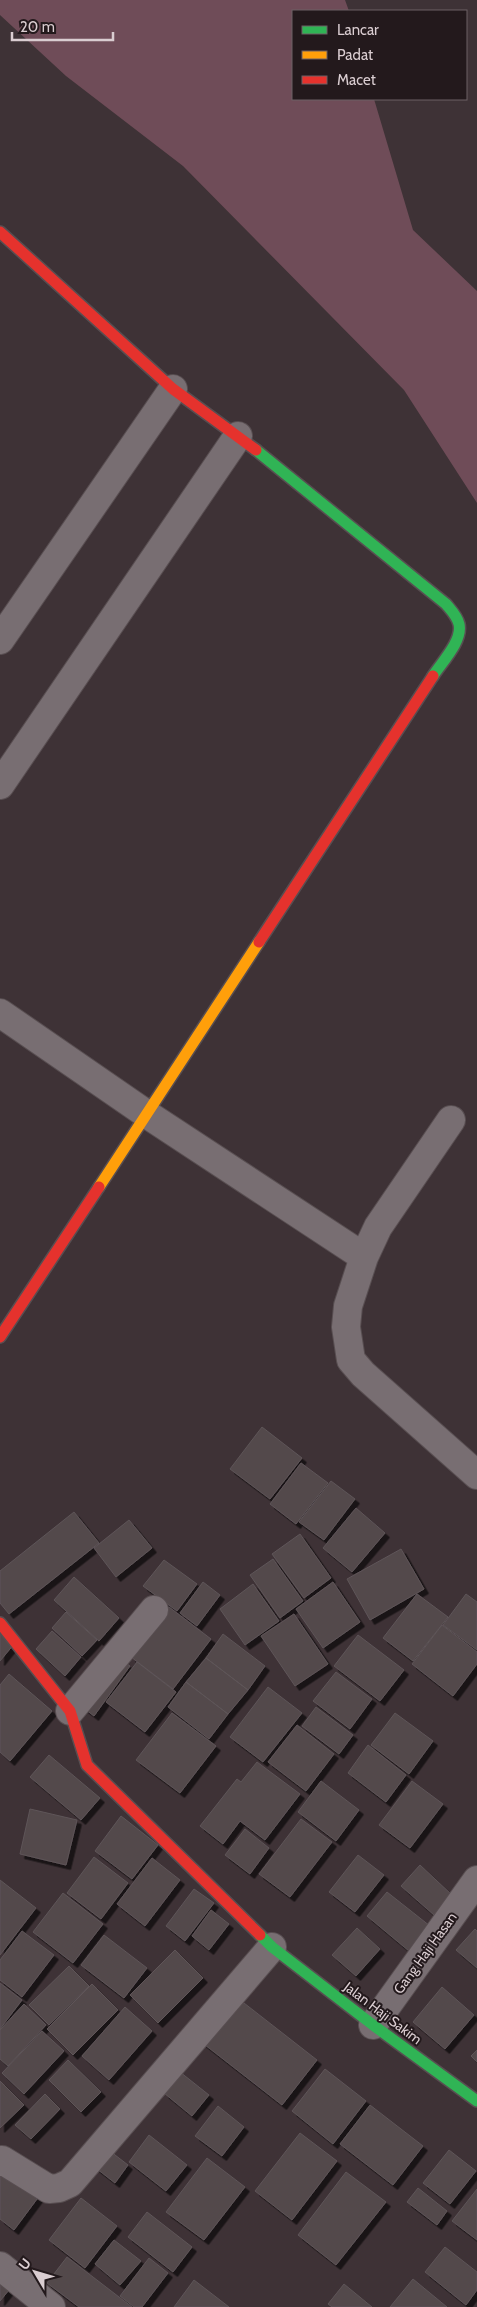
<svg xmlns="http://www.w3.org/2000/svg" width="477" height="2307" font-family="Cabin,sans-serif">
	<defs>
		<filter id="shadow"><feDropShadow dx="4.5" dy="4.5" stdDeviation="0" flood-color="#0009"/></filter>
	</defs>
	<rect width="100%" height="100%" fill="#3e3236"/>
	<path fill="#6f4c58" d="M 0,0 L 345,0 L 349,11 L 293,11 L 293,99 L 374,99 L 413,230 L 477,291 L 477,503 L 404,390 L 183,166 L 66,76 L 0,15 Z"/>
	<path fill="#53494c" stroke="#5e5558" filter="url(#shadow)" d="M 262,1427 L 302,1458 L 270,1499 L 230,1469 Z
		M 301,1463 L 328,1483 L 296,1524 L 270,1504 Z
		M 331,1481 L 355,1499 L 324,1540 L 299,1522 Z
		M 356,1508 L 385,1533 L 352,1572 L 323,1548 Z
		M 74,1512 L 99,1543 L 9,1614 L 0,1603 L 0,1571 Z
		M 129,1520 L 152,1548 L 116,1577 L 94,1548 Z
		M 300,1534 L 331,1578 L 304,1598 L 272,1554 Z
		M 401,1549 L 424,1589 L 370,1620 L 347,1579 Z
		M 273,1559 L 303,1601 L 280,1618 L 250,1575 Z
		M 164,1560 L 197,1584 L 177,1611 L 143,1586 Z
		M 74,1577 L 119,1618 L 99,1641 L 54,1600 Z
		M 203,1582 L 220,1595 L 197,1626 L 180,1613 Z
		M 333,1582 L 360,1622 L 323,1648 L 296,1609 Z
		M 253,1584 L 279,1621 L 245,1645 L 220,1609 Z
		M 417,1594 L 448,1617 L 413,1661 L 383,1638 Z
		M 466,1594 L 477,1602 L 477,1650 L 443,1625 Z
		M 169,1607 L 211,1639 L 173,1689 L 131,1657 Z
		M 66,1612 L 97,1640 L 82,1656 L 52,1628 Z
		M 294,1614 L 328,1664 L 295,1686 L 261,1636 Z
		M 442,1625 L 477,1652 L 477,1664 L 453,1696 L 412,1664 Z
		M 52,1631 L 81,1657 L 65,1676 L 36,1649 Z
		M 0,1633 L 14,1644 L 0,1661 Z
		M 223,1634 L 265,1666 L 248,1690 L 206,1658 Z
		M 358,1635 L 404,1670 L 380,1701 L 334,1666 Z
		M 117,1657 L 130,1666 L 94,1716 L 81,1706 Z
		M 206,1658 L 248,1690 L 228,1714 L 186,1682 Z
		M 137,1662 L 176,1692 L 145,1732 L 106,1702 Z
		M 336,1672 L 372,1699 L 350,1729 L 313,1701 Z
		M 9,1674 L 52,1711 L 10,1761 L 0,1752 L 0,1685 Z
		M 186,1682 L 228,1714 L 209,1739 L 168,1707 Z
		M 268,1687 L 302,1713 L 263,1762 L 230,1737 Z
		M 316,1707 L 353,1735 L 339,1754 L 302,1726 Z
		M 172,1713 L 216,1746 L 180,1793 L 136,1760 Z
		M 395,1713 L 433,1741 L 409,1774 L 371,1745 Z
		M 297,1725 L 334,1754 L 306,1791 L 268,1762 Z
		M 368,1745 L 406,1775 L 386,1802 L 348,1773 Z
		M 49,1755 L 100,1798 L 81,1820 L 30,1777 Z
		M 257,1762 L 300,1794 L 265,1840 L 240,1821 L 223,1844 L 200,1826 L 237,1779 L 241,1782 Z
		M 321,1781 L 359,1810 L 336,1841 L 298,1812 Z
		M 412,1781 L 443,1804 L 410,1848 L 379,1825 Z
		M 30,1809 L 77,1820 L 66,1865 L 20,1854 Z
		M 121,1816 L 158,1845 L 132,1879 L 95,1851 Z
		M 301,1819 L 332,1842 L 290,1897 L 259,1874 Z
		M 245,1829 L 269,1848 L 250,1874 L 225,1855 Z
		M 358,1855 L 384,1875 L 355,1912 L 329,1892 Z
		M 94,1857 L 128,1883 L 101,1919 L 67,1893 Z
		M 152,1858 L 180,1880 L 145,1926 L 117,1904 Z
		M 420,1865 L 452,1895 L 434,1915 L 401,1886 Z
		M 0,1880 L 36,1908 L 0,1955 Z
		M 194,1889 L 214,1903 L 185,1941 L 166,1926 Z
		M 387,1892 L 430,1926 L 409,1951 L 367,1916 Z
		M 63,1893 L 103,1924 L 73,1963 L 33,1932 Z
		M 211,1910 L 229,1924 L 209,1950 L 192,1936 Z
		M 357,1928 L 380,1949 L 356,1976 L 332,1955 Z
		M 475,1929 L 477,1931 L 477,1968 L 456,1950 Z
		M 22,1931 L 54,1955 L 22,1997 L 0,1980 L 0,1960 Z
		M 104,1935 L 147,1968 L 124,1998 L 81,1965 Z
		M 175,1950 L 203,1978 L 158,2023 L 130,1995 Z
		M 69,1966 L 89,1986 L 49,2025 L 29,2005 Z
		M 0,1983 L 22,2000 L 0,2029 Z
		M 92,1984 L 118,2010 L 73,2055 L 47,2029 Z
		M 442,1987 L 474,2015 L 445,2049 L 413,2022 Z
		M 235,1996 L 317,2060 L 282,2105 L 200,2041 Z
		M 24,2004 L 46,2025 L 8,2066 L 0,2059 L 0,2030 Z
		M 125,2007 L 152,2031 L 109,2080 L 82,2056 Z
		M 42,2031 L 64,2051 L 24,2094 L 2,2073 Z
		M 477,2050 L 477,2062 L 471,2056 Z
		M 68,2060 L 101,2092 L 81,2112 L 49,2080 Z
		M 325,2069 L 366,2101 L 333,2144 L 292,2111 Z
		M 180,2072 L 209,2095 L 192,2116 L 164,2093 Z
		M 0,2081 L 24,2105 L 0,2128 Z
		M 45,2094 L 60,2109 L 31,2139 L 15,2125 Z
		M 370,2105 L 423,2146 L 393,2185 L 340,2144 Z
		M 218,2106 L 244,2127 L 222,2156 L 195,2136 Z
		M 300,2133 L 337,2161 L 292,2220 L 255,2191 Z
		M 149,2135 L 187,2165 L 166,2191 L 129,2162 Z
		M 106,2148 L 128,2165 L 115,2183 L 92,2165 Z
		M 449,2150 L 476,2171 L 450,2204 L 423,2183 Z
		M 207,2158 L 245,2187 L 204,2240 L 166,2212 Z
		M 0,2165 L 40,2195 L 14,2230 L 0,2219 Z
		M 346,2172 L 386,2202 L 336,2265 L 298,2235 Z
		M 418,2188 L 447,2211 L 437,2225 L 407,2202 Z
		M 477,2189 L 477,2240 L 452,2221 Z
		M 81,2198 L 117,2226 L 85,2268 L 49,2240 Z
		M 147,2212 L 192,2247 L 173,2272 L 128,2237 Z
		M 114,2240 L 141,2261 L 120,2285 L 95,2264 Z
		M 445,2247 L 477,2272 L 477,2290 L 466,2305 L 425,2272 Z
		M 67,2257 L 132,2307 L 79,2307 L 47,2283 Z
		M 149,2258 L 168,2273 L 142,2307 L 134,2307 L 120,2296 Z
		M 413,2279 L 447,2307 L 390,2307 Z
		M 194,2280 L 229,2307 L 174,2307 Z
		M 0,2284 L 9,2290 L 0,2301 Z
		M 344,2284 L 372,2307 L 332,2307 L 328,2304 Z"/>
	<g fill="none" stroke-linecap="round" stroke-linejoin="round">
		<g stroke="#584e51" stroke-width="30">
			<path id="street" d="M 0,640 L 173,389
				M 0,785 L 238,436
				M 0,1013 L 145,1113 L 364,1257
				M 451,1120 L 378,1227 L 364,1257 L 348,1306 L 346,1327 L 351,1360 L 363,1374 L 477,1475
				M 70,1711 L 154,1610
				M 373,2025 L 477,1880
				M 0,2162 L 2,2160 L 49,2189 L 59,2188 L 70,2183 L 272,1947
				M 0,2266 L 51,2307"/>
		</g>
		<g stroke="#584e51" stroke-width="14">
			<path id="fast" d="M 256,450 L 446,604 C 451,610 457,616 459,624 C 463,641 441,663 433,676
				M 260,1935 L 272,1947 L 373,2025 L 477,2101"/>
		</g>
		<g stroke="#584e51" stroke-width="14">
			<path id="slow" d="M 99,1187 L 259,942"/>
		</g>
		<g stroke="#584e51" stroke-width="14">
			<path id="jam" d="M 0,232 L 173,389 L 256,450
				M 259,942 L 433,676
				M 0,1337 L 99,1187
				M 0,1623 L 70,1711 L 87,1765 L 260,1935"/>
		</g>
		<use href="#street" stroke="#786e72" stroke-width="28"/>
		<use href="#fast" stroke="#30b455" stroke-width="11"/>
		<use href="#slow" stroke="#ff9f0a" stroke-width="11"/>
		<use href="#jam" stroke="#e5322d" stroke-width="11"/>
	</g>
	<g text-anchor="middle" dominant-baseline="central" stroke-width="4" stroke-linejoin="round" paint-order="stroke">
		<g font-size="14" fill="#dacdd1" stroke="#23191c">
			<text transform="translate(425 1953) rotate(-54)">Gang Haji Hasan</text>
			<text transform="translate(383 2013) rotate(37)">Jalan Haji Sakim</text>
		</g>
	</g>
	<rect x="292" y="10" width="175" height="90" fill="#23191c" stroke="#6c6164"/>
	<rect x="302" y="26" width="25" height="8" fill="#30b455" stroke="#6c6164"/>
	<text x="337" y="35" font-size="15" fill="#dacdd1">Lancar</text>
	<rect x="302" y="51" width="25" height="8" fill="#ff9f0a" stroke="#6c6164"/>
	<text x="337" y="60" font-size="15" fill="#dacdd1">Padat</text>
	<rect x="302" y="76" width="25" height="8" fill="#e5322d" stroke="#6c6164"/>
	<text x="337" y="85" font-size="15" fill="#dacdd1">Macet</text>
	<g transform="translate(35 2272) rotate(308)" stroke="#23191c" stroke-width="4" paint-order="stroke">
	<path d="M0-4L9 19L0 12L-9 19Z" fill="#dacdd1"/>
	<text y="-8" font-size="14" font-weight="bold" text-anchor="middle" fill="#dacdd1">U</text>
	</g>
	<path d="M12 32v8h101v-8" fill="none" stroke="#dacdd1" stroke-width="2.5"/>
	<text x="20" y="32" font-size="15" fill="#dacdd1" stroke="#23191c" stroke-width="4" paint-order="stroke">20 m</text>
</svg>
